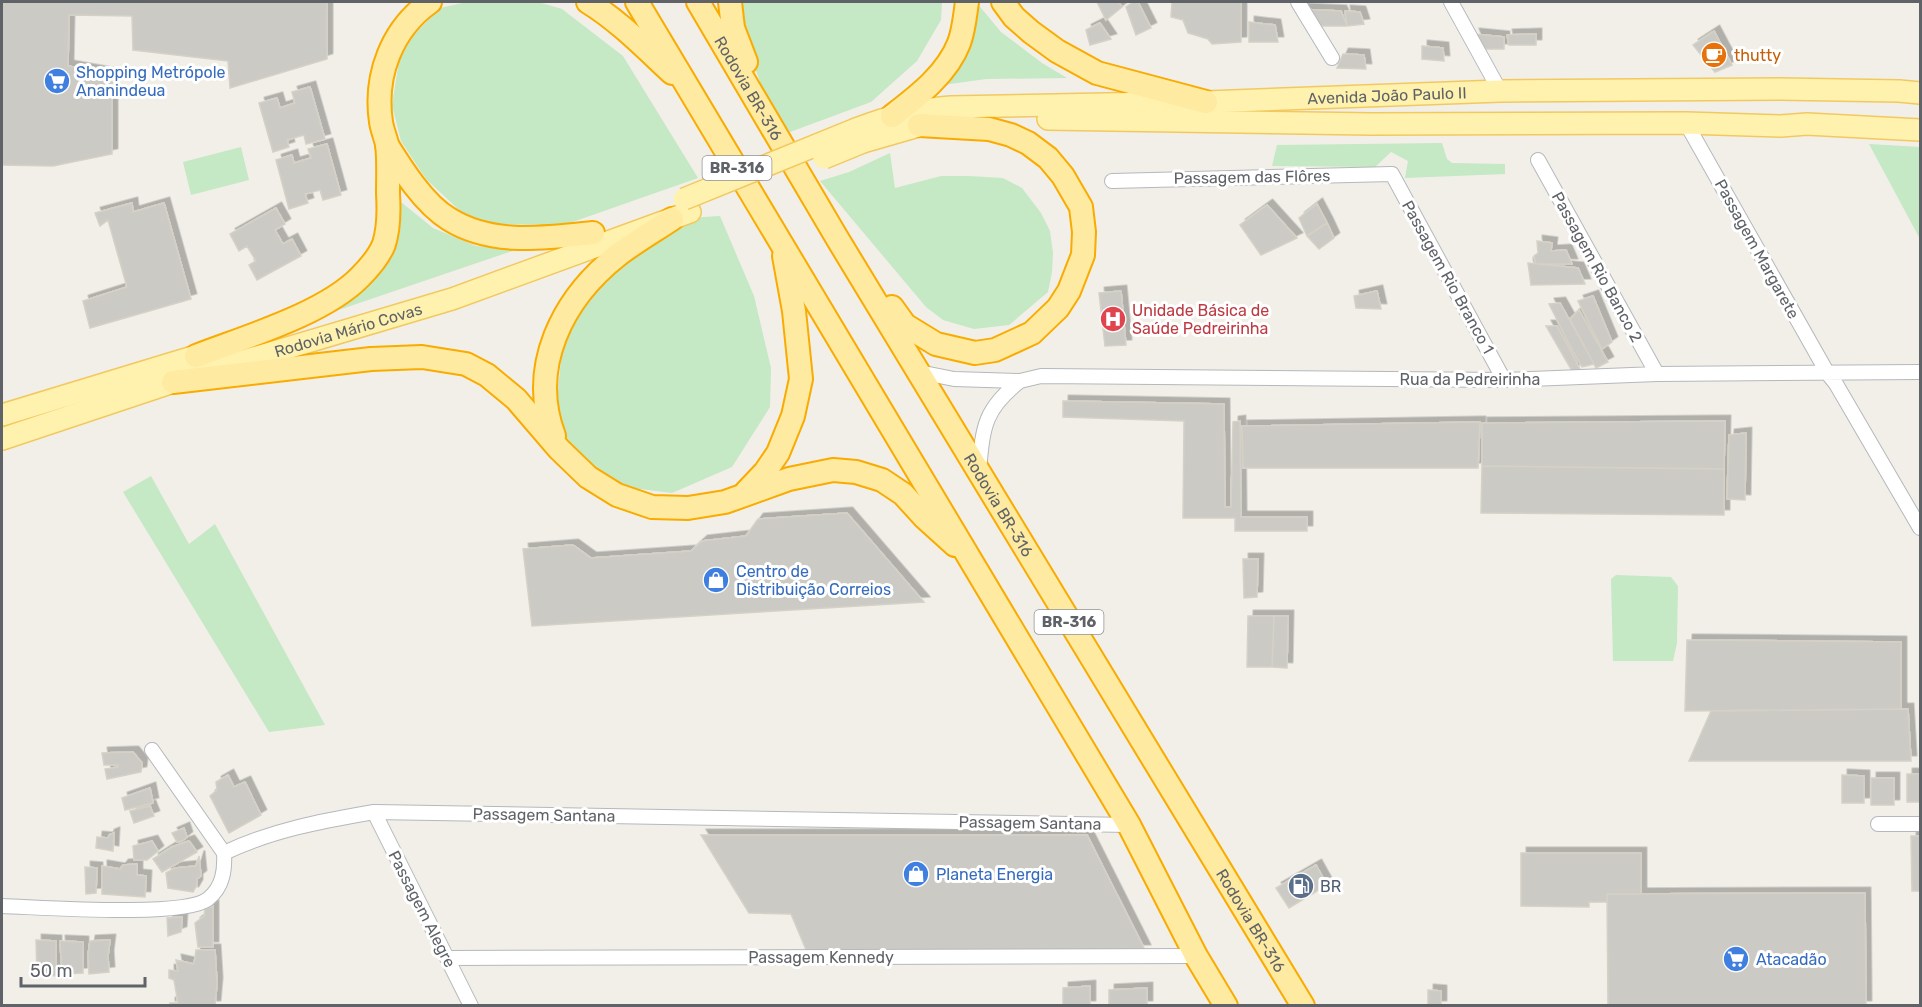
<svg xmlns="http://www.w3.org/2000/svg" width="1922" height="1007" font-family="Rubik,sans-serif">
	<defs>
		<filter id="shadow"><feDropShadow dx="5.5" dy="-5.5" stdDeviation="0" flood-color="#0004"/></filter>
	</defs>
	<rect width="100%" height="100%" fill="#f1efe8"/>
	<path fill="#c5e8c5" d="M 467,2 L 538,2 L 562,9 L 623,56 L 698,178 L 564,225 L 474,224 L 426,179 L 401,141 L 392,105 L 401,48 L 440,8 Z
		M 741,2 L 942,2 L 941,20 L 917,61 L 871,102 L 790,132 L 768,104 L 741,29 Z
		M 976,2 L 1001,32 L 1042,63 L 1067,78 L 986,79 L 943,85 Z
		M 1442,143 L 1447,159 L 1452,163 L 1505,164 L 1505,174 L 1405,178 L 1408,161 L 1391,152 L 1375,167 L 1272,166 L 1277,145 Z
		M 1869,144 L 1920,147 L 1920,239 Z
		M 241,147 L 249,180 L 191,195 L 183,162 Z
		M 890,153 L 895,188 L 941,176 L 968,176 L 1003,178 L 1022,188 L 1041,213 L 1050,231 L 1053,253 L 1052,272 L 1048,292 L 1009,325 L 974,329 L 943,320 L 926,307 L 820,181 L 849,172 Z
		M 396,198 L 433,228 L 476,246 L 518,249 L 321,316 L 380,260 Z
		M 720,216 L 754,296 L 771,368 L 770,407 L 732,467 L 672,493 L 632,488 L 576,465 L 556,412 L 563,338 L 592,295 L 614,271 L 672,219 Z
		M 151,476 L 189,544 L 215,524 L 325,725 L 269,732 L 123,492 Z
		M 1616,575 L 1671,577 L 1678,586 L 1677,643 L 1673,661 L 1613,661 L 1611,579 Z"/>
	<path fill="#cccac5" stroke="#d6d1c6" stroke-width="1.5" filter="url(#shadow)" d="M 2,2 L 327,2 L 327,59 L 230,88 L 228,61 L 133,50 L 132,16 L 69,15 L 68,66 L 112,74 L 112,154 L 53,166 L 2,165 Z
		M 1097,2 L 1118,2 L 1122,7 L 1106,20 Z
		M 1133,2 L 1138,2 L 1151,28 L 1136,35 L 1126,7 Z
		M 1172,2 L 1241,2 L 1241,42 L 1212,44 L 1208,39 L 1188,33 L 1183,20 L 1171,17 Z
		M 1296,9 L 1341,11 L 1347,26 L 1305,26 Z
		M 1345,11 L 1360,12 L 1364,24 L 1347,26 Z
		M 1249,22 L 1275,25 L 1278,42 L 1249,42 Z
		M 1100,23 L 1111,39 L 1090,45 L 1086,30 Z
		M 1714,31 L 1732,65 L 1715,72 L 1693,45 Z
		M 1474,34 L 1504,37 L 1504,49 L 1480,49 Z
		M 1536,34 L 1536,45 L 1509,45 L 1507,35 Z
		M 1422,46 L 1443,48 L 1444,61 L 1422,59 Z
		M 1343,54 L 1364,55 L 1366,69 L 1337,68 Z
		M 310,87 L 325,139 L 306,144 L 304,135 L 287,140 L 289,147 L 273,152 L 259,103 L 277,98 L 280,108 L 295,103 L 292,92 Z
		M 327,144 L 341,195 L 323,200 L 320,190 L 305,194 L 308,203 L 289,209 L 276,160 L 292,155 L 294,163 L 311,158 L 308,149 Z
		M 132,203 L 133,212 L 164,203 L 191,299 L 90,328 L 83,301 L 127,287 L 108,220 L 100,226 L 95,213 Z
		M 1317,204 L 1327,223 L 1307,236 L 1299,218 Z
		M 1267,205 L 1297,238 L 1261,255 L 1240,225 Z
		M 276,208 L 285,224 L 275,230 L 283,244 L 292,239 L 301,256 L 257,280 L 249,265 L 256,261 L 247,246 L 239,251 L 230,234 Z
		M 1327,223 L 1334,238 L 1319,249 L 1307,236 Z
		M 1537,241 L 1552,243 L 1551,251 L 1566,250 L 1572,264 L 1536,264 L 1534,256 L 1538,253 Z
		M 1528,263 L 1578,268 L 1585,284 L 1531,285 Z
		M 1121,291 L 1126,345 L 1105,346 L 1099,293 Z
		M 1377,291 L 1381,309 L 1356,308 L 1354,296 Z
		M 1593,296 L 1612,342 L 1602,349 L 1578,301 Z
		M 1560,303 L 1594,364 L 1582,367 L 1570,346 L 1549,304 Z
		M 1579,310 L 1608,362 L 1596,368 L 1570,319 Z
		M 1546,326 L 1557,326 L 1580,369 L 1572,371 Z
		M 1063,401 L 1224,404 L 1225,507 L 1231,507 L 1233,422 L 1240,421 L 1241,517 L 1307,517 L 1307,531 L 1235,531 L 1235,518 L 1183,518 L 1184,421 L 1063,417 Z
		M 1725,421 L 1724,469 L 1482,466 L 1482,423 Z
		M 1480,422 L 1478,468 L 1243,468 L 1242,426 Z
		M 1746,433 L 1745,500 L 1727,499 L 1729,435 Z
		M 1482,466 L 1724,469 L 1724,515 L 1481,513 Z
		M 847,513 L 924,602 L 532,626 L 523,549 L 573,545 L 591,558 L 691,551 L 702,541 L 746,536 L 758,519 Z
		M 1243,559 L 1258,559 L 1257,597 L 1244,598 Z
		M 1248,616 L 1274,616 L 1272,667 L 1247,667 Z
		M 1274,616 L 1288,616 L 1287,668 L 1272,667 Z
		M 1687,640 L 1901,642 L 1901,709 L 1685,711 Z
		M 1908,709 L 1911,761 L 1689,761 L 1711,711 Z
		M 133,752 L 142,763 L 141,772 L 107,779 L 105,769 L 118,767 L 118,765 L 104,765 L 102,753 Z
		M 1907,774 L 1920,774 L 1920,802 L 1907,802 Z
		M 228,775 L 234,787 L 245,782 L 261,815 L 229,833 L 210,796 L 217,790 L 216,782 Z
		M 1842,775 L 1864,776 L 1864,803 L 1842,803 Z
		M 1871,778 L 1894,778 L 1894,805 L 1871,805 Z
		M 150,788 L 153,803 L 125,810 L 122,798 Z
		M 150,806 L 154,816 L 134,823 L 130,811 Z
		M 184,828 L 187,837 L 182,841 L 177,842 L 172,833 Z
		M 114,833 L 113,851 L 96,848 L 97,837 L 108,838 L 109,835 Z
		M 701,835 L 1087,835 L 1145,950 L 807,952 L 791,914 L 749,913 Z
		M 1911,836 L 1920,836 L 1920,891 L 1912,891 Z
		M 152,841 L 158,851 L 147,860 L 134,860 L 133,846 Z
		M 189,841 L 197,852 L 162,872 L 153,859 L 172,847 Z
		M 1521,853 L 1641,853 L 1641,894 L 1607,894 L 1607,902 L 1589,902 L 1589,907 L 1521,906 Z
		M 199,856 L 201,876 L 197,879 L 197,885 L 193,892 L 168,888 L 166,873 L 175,868 L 196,866 Z
		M 137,864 L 137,875 L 146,876 L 145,897 L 102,894 L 102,866 L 120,869 L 123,865 Z
		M 1316,865 L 1327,885 L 1289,908 L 1276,888 Z
		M 85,867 L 97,868 L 96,893 L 86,894 Z
		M 1865,893 L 1866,1006 L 1608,1006 L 1607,894 Z
		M 213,906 L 213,947 L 198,947 L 195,923 L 204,916 L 205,909 Z
		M 182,917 L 181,932 L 168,936 L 167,918 Z
		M 36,940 L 56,941 L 56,976 L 37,974 Z
		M 110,940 L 108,956 L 109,972 L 89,974 L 88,955 L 90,941 Z
		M 60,941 L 83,942 L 83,973 L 62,974 Z
		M 196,950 L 215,950 L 217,983 L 215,1006 L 170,1006 L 170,1003 L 178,1003 L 174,980 L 169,978 L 169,970 L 178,971 L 176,960 L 194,964 Z
		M 1090,986 L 1090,1006 L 1063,1006 L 1063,988 Z
		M 1147,988 L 1147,1006 L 1109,1006 L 1109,990 Z
		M 1428,990 L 1441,991 L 1441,1006 L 1428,1006 Z"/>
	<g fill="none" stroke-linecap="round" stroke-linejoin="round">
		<g stroke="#b5b8bc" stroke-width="16">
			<path id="minor" d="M 1298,2 L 1332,58
				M 1451,2 L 1500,91
				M 1686,123 L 1828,374 L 1836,384 L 1920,528
				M 1538,160 L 1657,374
				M 1112,181 L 1392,174 L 1504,380
				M 919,372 L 954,379 L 1020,381 L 1041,376 L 1504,380 L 1657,374 L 1920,372
				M 979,470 C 983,427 984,409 1020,381
				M 152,750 L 224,853
				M 374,812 L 471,1006
				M 1878,824 L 1920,824
				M 2,906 C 39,907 184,918 208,899 C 223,887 225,870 224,853 C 272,830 322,821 374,812 L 1129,825
				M 447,958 L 1196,956"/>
		</g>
		<g stroke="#f2c960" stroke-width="24">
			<g id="primary">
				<path d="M 1048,119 L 1371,124 L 1686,123 L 1781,126 L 1807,124 L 1920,130"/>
				<path id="s1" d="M 856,129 C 891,116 913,110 951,107 L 1206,102 L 1500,91 L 1780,89 L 1899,91 L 1920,93"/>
				<path d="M 863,142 L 936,121"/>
				<path d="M 2,415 L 196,356 L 214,353"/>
				<path id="s2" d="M 2,439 L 173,382 L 452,299 L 690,212"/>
			</g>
		</g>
		<g stroke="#f9ab00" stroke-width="26">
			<g id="trunk">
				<path d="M 588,2 C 619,21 645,48 672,73"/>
				<path d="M 637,2 L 1129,825 L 1196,956 L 1226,1006"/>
				<path id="s3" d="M 698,2 L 837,238 L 1303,1006"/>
				<path d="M 730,2 L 733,28 L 746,62"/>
				<path d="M 1003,2 L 1014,17 L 1031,32 L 1057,51 L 1097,73 L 1206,102"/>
				<path d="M 892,116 C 918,96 947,74 959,43 C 964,30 965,15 967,2"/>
				<path d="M 387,145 C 402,169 424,204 449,219 C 492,246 545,238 593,233"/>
				<path d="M 892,307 L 905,325 L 936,344 L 975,353 L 995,350 L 1032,333 L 1058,308 L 1069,291 L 1083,255 L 1084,232 L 1081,207 L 1063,176 L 1048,158 L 1028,143 L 1011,135 L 989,129 L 919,125"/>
				<path d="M 196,356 C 245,337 324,314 360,277 C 369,268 379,257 384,244 C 389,228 389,210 388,194 C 388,178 389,160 387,144 C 385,136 382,129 381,122 C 374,75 392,29 430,2"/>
				<path d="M 173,382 L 371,359 L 422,357 L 466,364 L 487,375 L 516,399 L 559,449 L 588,477 L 617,495 L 652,507 L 688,508 L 725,502 L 789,479 L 833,470 L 856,472 L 882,480 L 903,494 L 924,517 L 955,545"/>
				<path d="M 554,436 C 528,367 562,299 618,255 C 635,242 654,231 672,219"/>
				<path d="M 746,492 L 765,472 L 778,453 L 793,416 L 801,379 L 794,311 L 784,256"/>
			</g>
		</g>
		<use href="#minor" stroke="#fff" stroke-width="14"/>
		<use href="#primary" stroke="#fff2af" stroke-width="21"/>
		<use href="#trunk" stroke="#feeaa1" stroke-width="22"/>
		<g stroke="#f2c960" stroke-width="24" stroke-linecap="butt">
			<path id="primary-bridge" d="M 824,158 L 863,142
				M 684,199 L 856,129"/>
		</g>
		<use href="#primary-bridge" stroke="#fff2af" stroke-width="21"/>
	</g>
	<defs>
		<g id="cafe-disc" transform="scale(1.35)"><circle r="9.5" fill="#e8710a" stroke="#fff"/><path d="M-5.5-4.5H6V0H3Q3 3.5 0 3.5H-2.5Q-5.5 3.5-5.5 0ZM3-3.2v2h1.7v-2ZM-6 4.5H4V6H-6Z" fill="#fff"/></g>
		<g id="supermarket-disc" transform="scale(1.35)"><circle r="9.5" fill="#3f7fe0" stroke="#fff"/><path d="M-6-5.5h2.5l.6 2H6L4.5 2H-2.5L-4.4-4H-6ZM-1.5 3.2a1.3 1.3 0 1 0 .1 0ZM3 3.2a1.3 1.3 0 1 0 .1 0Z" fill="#fff"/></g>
		<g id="hospital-disc" transform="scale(1.35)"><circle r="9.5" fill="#e0444e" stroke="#fff"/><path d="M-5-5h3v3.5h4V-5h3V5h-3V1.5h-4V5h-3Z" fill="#fff"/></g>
		<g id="shop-disc" transform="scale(1.35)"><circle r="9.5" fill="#3f7fe0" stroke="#fff"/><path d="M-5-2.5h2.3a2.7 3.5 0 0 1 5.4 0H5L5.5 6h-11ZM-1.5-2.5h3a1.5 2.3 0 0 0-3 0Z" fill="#fff"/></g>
		<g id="fuel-disc" transform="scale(1.35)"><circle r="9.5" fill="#5c6f8a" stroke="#fff"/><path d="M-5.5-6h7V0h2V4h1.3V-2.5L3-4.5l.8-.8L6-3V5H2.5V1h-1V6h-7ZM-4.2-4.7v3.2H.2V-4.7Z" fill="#fff"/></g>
	</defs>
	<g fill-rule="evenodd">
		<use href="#cafe-disc" x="1714" y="55"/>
		<use href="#supermarket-disc" x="57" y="81"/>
		<use href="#hospital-disc" x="1113" y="319"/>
		<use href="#shop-disc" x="716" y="580"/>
		<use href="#shop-disc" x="916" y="874"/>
		<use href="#fuel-disc" x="1301" y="886"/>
		<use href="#supermarket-disc" x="1736" y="959"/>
	</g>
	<g text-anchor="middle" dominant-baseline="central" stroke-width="6" stroke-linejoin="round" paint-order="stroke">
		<g fill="#fff" stroke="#8f9295" stroke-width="1.5">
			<rect x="702.5" y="156" width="69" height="24" rx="4.5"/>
			<rect x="1034.5" y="610" width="69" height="24" rx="4.5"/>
		</g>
		<g font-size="15" font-weight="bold" fill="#5f6368">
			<text x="737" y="168">BR-316</text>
			<text x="1069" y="622">BR-316</text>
		</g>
		<g font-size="16" fill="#c56008" stroke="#fff" text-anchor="start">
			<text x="1734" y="55">thutty</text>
		</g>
		<g font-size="16" fill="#366cbe" stroke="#fff" text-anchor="start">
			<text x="76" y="72">Shopping Metrópole<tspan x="76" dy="18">Ananindeua</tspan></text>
			<text x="736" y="571">Centro de<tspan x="736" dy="18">Distribuição Correios</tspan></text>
			<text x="936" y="874">Planeta Energia</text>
			<text x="1756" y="959">Atacadão</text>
		</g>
		<g font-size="16" fill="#5f6368" stroke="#fff">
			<text stroke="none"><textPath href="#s3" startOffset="100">Rodovia BR-316</textPath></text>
			<text stroke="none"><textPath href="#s1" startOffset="534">Avenida João Paulo II</textPath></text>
			<text transform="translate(1252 177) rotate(-1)">Passagem das Flôres</text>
			<text transform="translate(1757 249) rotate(61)">Passagem Margarete</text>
			<text transform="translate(1597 267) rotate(61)">Passagem Rio Banco 2</text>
			<text transform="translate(1448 277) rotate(61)">Passagem Rio Branco 1</text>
			<text stroke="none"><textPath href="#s2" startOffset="363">Rodovia Mário Covas</textPath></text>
			<text x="1470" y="379">Rua da Pedreirinha</text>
			<text stroke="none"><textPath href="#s3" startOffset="586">Rodovia BR-316</textPath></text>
			<text transform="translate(544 815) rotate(1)">Passagem Santana</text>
			<text transform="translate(1030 823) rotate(1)">Passagem Santana</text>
			<text transform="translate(422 909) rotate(63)">Passagem Alegre</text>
			<text stroke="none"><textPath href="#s3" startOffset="1072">Rodovia BR-316</textPath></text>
			<text x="821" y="957">Passagem Kennedy</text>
		</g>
		<g font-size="16" fill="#be3a42" stroke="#fff" text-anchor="start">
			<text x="1132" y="310">Unidade Básica de<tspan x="1132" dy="18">Saúde Pedreirinha</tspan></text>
		</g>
		<g font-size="16" fill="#4e5e75" stroke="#fff" text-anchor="start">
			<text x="1320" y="886">BR</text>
		</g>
	</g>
	<rect width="1922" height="1007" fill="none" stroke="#5f6368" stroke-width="6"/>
	<path d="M21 977v9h124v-9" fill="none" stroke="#5f6368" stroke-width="3"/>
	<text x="30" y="977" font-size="18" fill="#5f6368" stroke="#ffffff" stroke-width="4.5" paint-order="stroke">50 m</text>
</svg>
